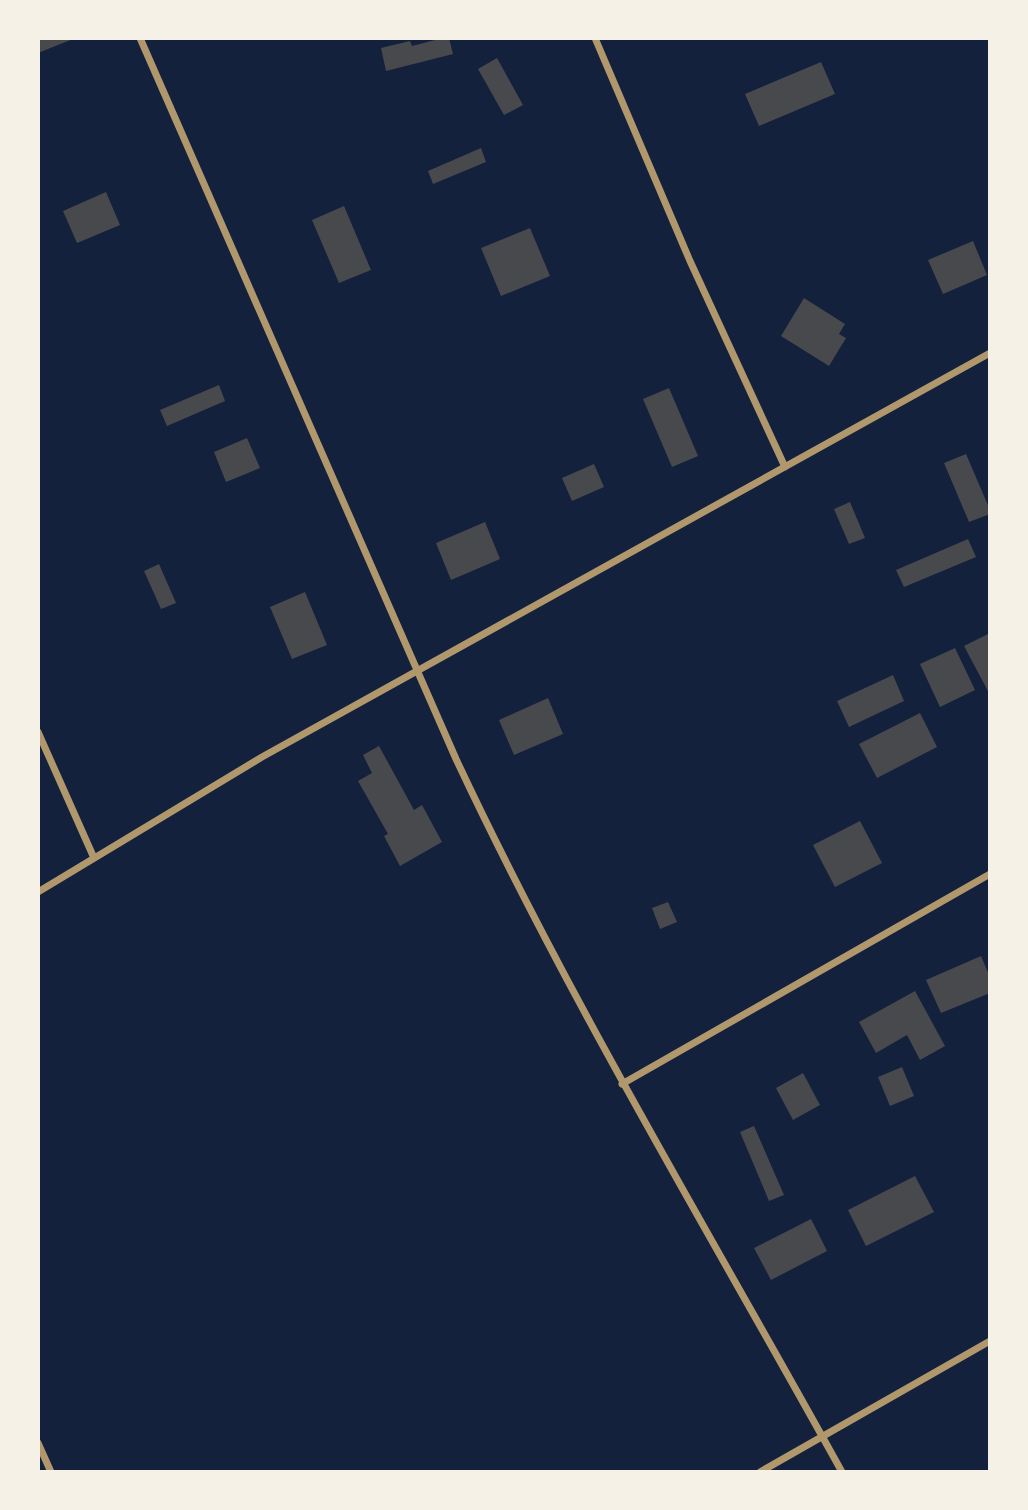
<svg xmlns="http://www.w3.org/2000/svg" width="1028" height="1510" font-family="'PT Sans Narrow',sans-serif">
	<rect width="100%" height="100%" fill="#14213d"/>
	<path fill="#48494c" d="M 38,38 L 73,38 L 73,39 L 38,53 Z
		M 443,38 L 449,38 L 453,54 L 386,71 L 381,48 L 410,41 L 412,46 Z
		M 497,58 L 523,105 L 504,115 L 478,69 Z
		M 821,62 L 835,94 L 759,126 L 745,94 Z
		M 481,148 L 486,162 L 433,184 L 428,171 Z
		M 106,192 L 120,225 L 77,243 L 63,211 Z
		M 344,206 L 371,270 L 339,283 L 312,220 Z
		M 530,228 L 550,276 L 501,296 L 481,248 Z
		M 973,241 L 987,275 L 943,294 L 928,260 Z
		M 804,298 L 845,324 L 839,334 L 846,338 L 829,366 L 781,336 Z
		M 219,385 L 225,401 L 167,426 L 160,410 Z
		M 669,388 L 698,456 L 672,467 L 643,399 Z
		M 247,438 L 260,468 L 226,482 L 214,452 Z
		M 966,454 L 990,510 L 990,514 L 969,522 L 944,463 Z
		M 594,464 L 604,487 L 572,501 L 562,478 Z
		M 850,502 L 865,538 L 849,544 L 834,509 Z
		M 485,522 L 500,559 L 451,580 L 436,543 Z
		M 968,539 L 976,557 L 904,587 L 896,570 Z
		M 159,564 L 176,603 L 161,609 L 144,571 Z
		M 305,592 L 327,645 L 292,659 L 270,607 Z
		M 990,633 L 990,695 L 964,646 Z
		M 955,648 L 975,690 L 940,707 L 920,664 Z
		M 893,675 L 904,701 L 849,727 L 837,701 Z
		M 548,698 L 563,734 L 514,755 L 499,720 Z
		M 920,713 L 937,747 L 877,778 L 859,744 Z
		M 379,746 L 414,810 L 422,805 L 442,842 L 400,866 L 384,836 L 388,834 L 358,781 L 372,773 L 363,755 Z
		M 860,821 L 882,863 L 835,887 L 813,845 Z
		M 668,902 L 677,922 L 660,929 L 652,908 Z
		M 981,956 L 990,977 L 990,993 L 941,1013 L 926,980 Z
		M 915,991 L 945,1046 L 920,1060 L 907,1035 L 876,1053 L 859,1022 Z
		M 902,1067 L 914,1096 L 890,1106 L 878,1077 Z
		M 803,1073 L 820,1105 L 793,1120 L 776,1088 Z
		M 754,1126 L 784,1195 L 769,1201 L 740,1132 Z
		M 915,1176 L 934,1212 L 866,1246 L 848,1210 Z
		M 811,1219 L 827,1251 L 771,1280 L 754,1248 Z"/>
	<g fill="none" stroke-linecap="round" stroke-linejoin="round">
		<path stroke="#b1986c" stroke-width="7" d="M 140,38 L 456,759 C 571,1004 711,1235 842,1472
			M 595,38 L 690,261 L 785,467
			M 38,732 L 94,858
			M 38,892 L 262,757 L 990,353
			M 622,1084 L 990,874
			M 38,1443 L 51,1472
			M 760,1472 L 990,1341"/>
	</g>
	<rect width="1028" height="1510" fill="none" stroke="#f6f1e7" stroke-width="80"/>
</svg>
